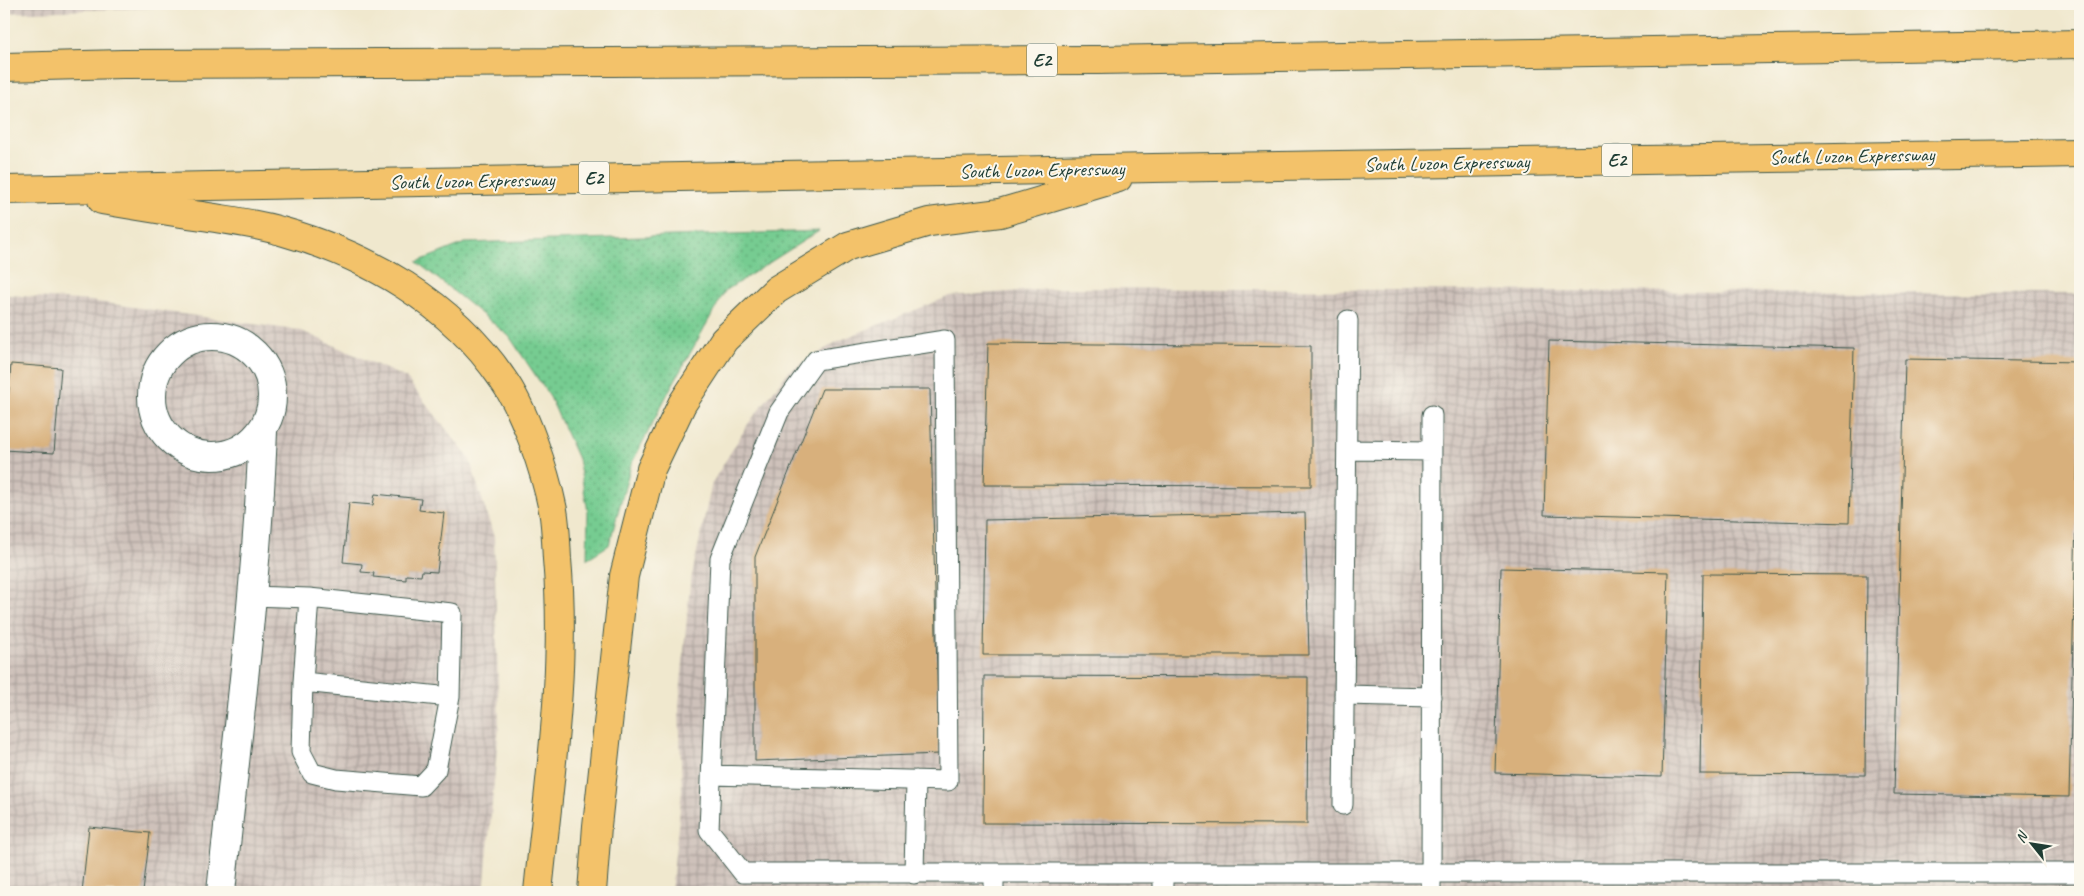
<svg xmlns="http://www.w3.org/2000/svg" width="2084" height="896" font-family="Caveat,sans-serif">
	<defs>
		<pattern id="industrial-grid" width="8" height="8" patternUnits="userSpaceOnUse" patternTransform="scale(1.25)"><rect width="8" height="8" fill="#cec1ba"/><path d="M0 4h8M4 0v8" fill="none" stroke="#a79e98"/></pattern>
		<pattern id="grass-dots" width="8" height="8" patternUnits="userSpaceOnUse" patternTransform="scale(1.25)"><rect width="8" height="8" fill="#76cc91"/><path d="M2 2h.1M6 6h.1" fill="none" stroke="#60a777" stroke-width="1.8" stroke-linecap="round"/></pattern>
	</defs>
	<rect width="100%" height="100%" fill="#fbf7ec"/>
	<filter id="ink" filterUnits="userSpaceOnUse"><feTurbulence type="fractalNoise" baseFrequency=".02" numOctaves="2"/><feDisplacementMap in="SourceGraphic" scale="10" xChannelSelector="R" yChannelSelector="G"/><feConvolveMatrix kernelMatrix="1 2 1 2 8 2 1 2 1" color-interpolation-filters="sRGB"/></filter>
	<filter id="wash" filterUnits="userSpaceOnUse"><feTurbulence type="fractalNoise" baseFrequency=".0096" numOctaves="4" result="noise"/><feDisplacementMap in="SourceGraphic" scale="20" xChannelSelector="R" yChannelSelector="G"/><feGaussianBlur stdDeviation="1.12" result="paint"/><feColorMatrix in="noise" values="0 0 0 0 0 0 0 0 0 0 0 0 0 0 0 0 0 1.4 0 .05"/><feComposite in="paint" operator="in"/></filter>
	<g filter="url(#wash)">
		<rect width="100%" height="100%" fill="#f0e8ce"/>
		<path fill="url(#industrial-grid)" d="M 4,4 L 262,4 L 4,13 Z
			M 1065,288 L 2080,294 L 2080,892 L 671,892 L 682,790 L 679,706 L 690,584 L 712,483 L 748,424 L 788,372 L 838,341 L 950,296 Z
			M 8,295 L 91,301 L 302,331 L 406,378 L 469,458 L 494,537 L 499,726 L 484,892 L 4,892 L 4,330 Z"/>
		<path fill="url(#grass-dots)" stroke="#4a8462" d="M 819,231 L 725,291 L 669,391 L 631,465 L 609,545 L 587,559 L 588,511 L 578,459 L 550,397 L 509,336 L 417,262 L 465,243 Z"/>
		<g id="blocks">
			<path fill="#d8b07c" d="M 1549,341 L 1854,348 L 1849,523 L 1544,515 Z
				M 988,343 L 1311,346 L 1311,486 L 984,485 Z
				M 1905,359 L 2080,362 L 2069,797 L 1894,794 Z
				M 11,364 L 61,368 L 54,453 L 4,450 Z
				M 822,389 L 930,389 L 939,754 L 755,761 L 755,557 Z
				M 375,494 L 421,499 L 419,510 L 444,513 L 437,572 L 422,571 L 421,576 L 406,575 L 406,580 L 373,577 L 374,573 L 361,572 L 362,564 L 343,562 L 349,503 L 373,505 Z
				M 1305,513 L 1309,655 L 983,655 L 985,520 Z
				M 1501,568 L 1668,572 L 1662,777 L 1495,773 Z
				M 1703,574 L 1867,575 L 1865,775 L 1700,774 Z
				M 984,676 L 1308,677 L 1307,824 L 983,823 Z
				M 89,827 L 150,833 L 143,892 L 82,892 Z"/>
		</g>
	</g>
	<g filter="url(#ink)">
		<use href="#blocks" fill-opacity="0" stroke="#3e574b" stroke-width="1"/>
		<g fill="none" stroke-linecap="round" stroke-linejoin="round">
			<g stroke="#3e574b" stroke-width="21">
				<path id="lane" d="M 1347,450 L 1432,451
					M 252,596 L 309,598 L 452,613 L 450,697 L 436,770 L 421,786 L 336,779 L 312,773 L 301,752 L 303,682 L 309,598
					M 303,682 L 450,697
					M 1344,695 L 1432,697
					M 711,775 L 948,781 L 945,340 L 816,360 L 779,412 L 720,559 L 709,830 L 743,873 L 2077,873
					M 1343,805 L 1348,320
					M 914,874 L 916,780
					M 1163,874 L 1163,892
					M 994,892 L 994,873
					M 1431,892 L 1432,415"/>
			</g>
			<g stroke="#3e574b" stroke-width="30">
				<path id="street" d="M152 396a60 60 0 1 1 120 0a60 60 0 1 1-120 0Z
					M 221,892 C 237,739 257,585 263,431"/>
			</g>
			<g stroke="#3e574b" stroke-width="30">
				<path id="highway" d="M 4,67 L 123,64 L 1098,60 L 2080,44
					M 4,190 L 1153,168 L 2080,153
					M 102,200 C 138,206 173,212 209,217 C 233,221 258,224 281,231 C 368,255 451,303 502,378 C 525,410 545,471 553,510 C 556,526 556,543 557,559 C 567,670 549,782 538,892
					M 592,892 L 597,826 L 624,576 L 651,469 L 682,404 L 724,340 L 776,290 L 848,246 L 929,222 L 1000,213 L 1118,178"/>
			</g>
			<use href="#lane" stroke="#fff" stroke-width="19"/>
			<use href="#street" stroke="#fff" stroke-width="28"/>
			<use href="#highway" stroke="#f3c26a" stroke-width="28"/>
		</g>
	</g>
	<g text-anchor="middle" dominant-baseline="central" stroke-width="4" stroke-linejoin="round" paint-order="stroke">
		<g fill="#fbf7ec" stroke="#61756b" stroke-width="1">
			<rect x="1027" y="43.5" width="30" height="33" rx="4"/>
			<rect x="1602" y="143.5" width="30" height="33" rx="4"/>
			<rect x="579" y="161.5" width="30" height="33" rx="4"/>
		</g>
		<g font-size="19" font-weight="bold" fill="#1f3d34">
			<text x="1042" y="60">E2</text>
			<text x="1617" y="160">E2</text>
			<text x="594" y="178">E2</text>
		</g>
		<g font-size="20" fill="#1f3d34" stroke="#fbf7ec">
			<text transform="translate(1852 156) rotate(-1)">South Luzon Expressway</text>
			<text transform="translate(1447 163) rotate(-1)">South Luzon Expressway</text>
			<text transform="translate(1042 170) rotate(-1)">South Luzon Expressway</text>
			<text transform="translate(472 181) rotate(-1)">South Luzon Expressway</text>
		</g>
	</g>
	<rect width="2084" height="896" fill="none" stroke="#fbf7ec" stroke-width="20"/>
	<g transform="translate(2032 844) rotate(300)" stroke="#fbf7ec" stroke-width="4" paint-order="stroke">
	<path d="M0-4L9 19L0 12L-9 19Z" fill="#1f3d34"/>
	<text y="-8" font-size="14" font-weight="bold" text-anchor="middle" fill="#1f3d34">N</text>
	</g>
</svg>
